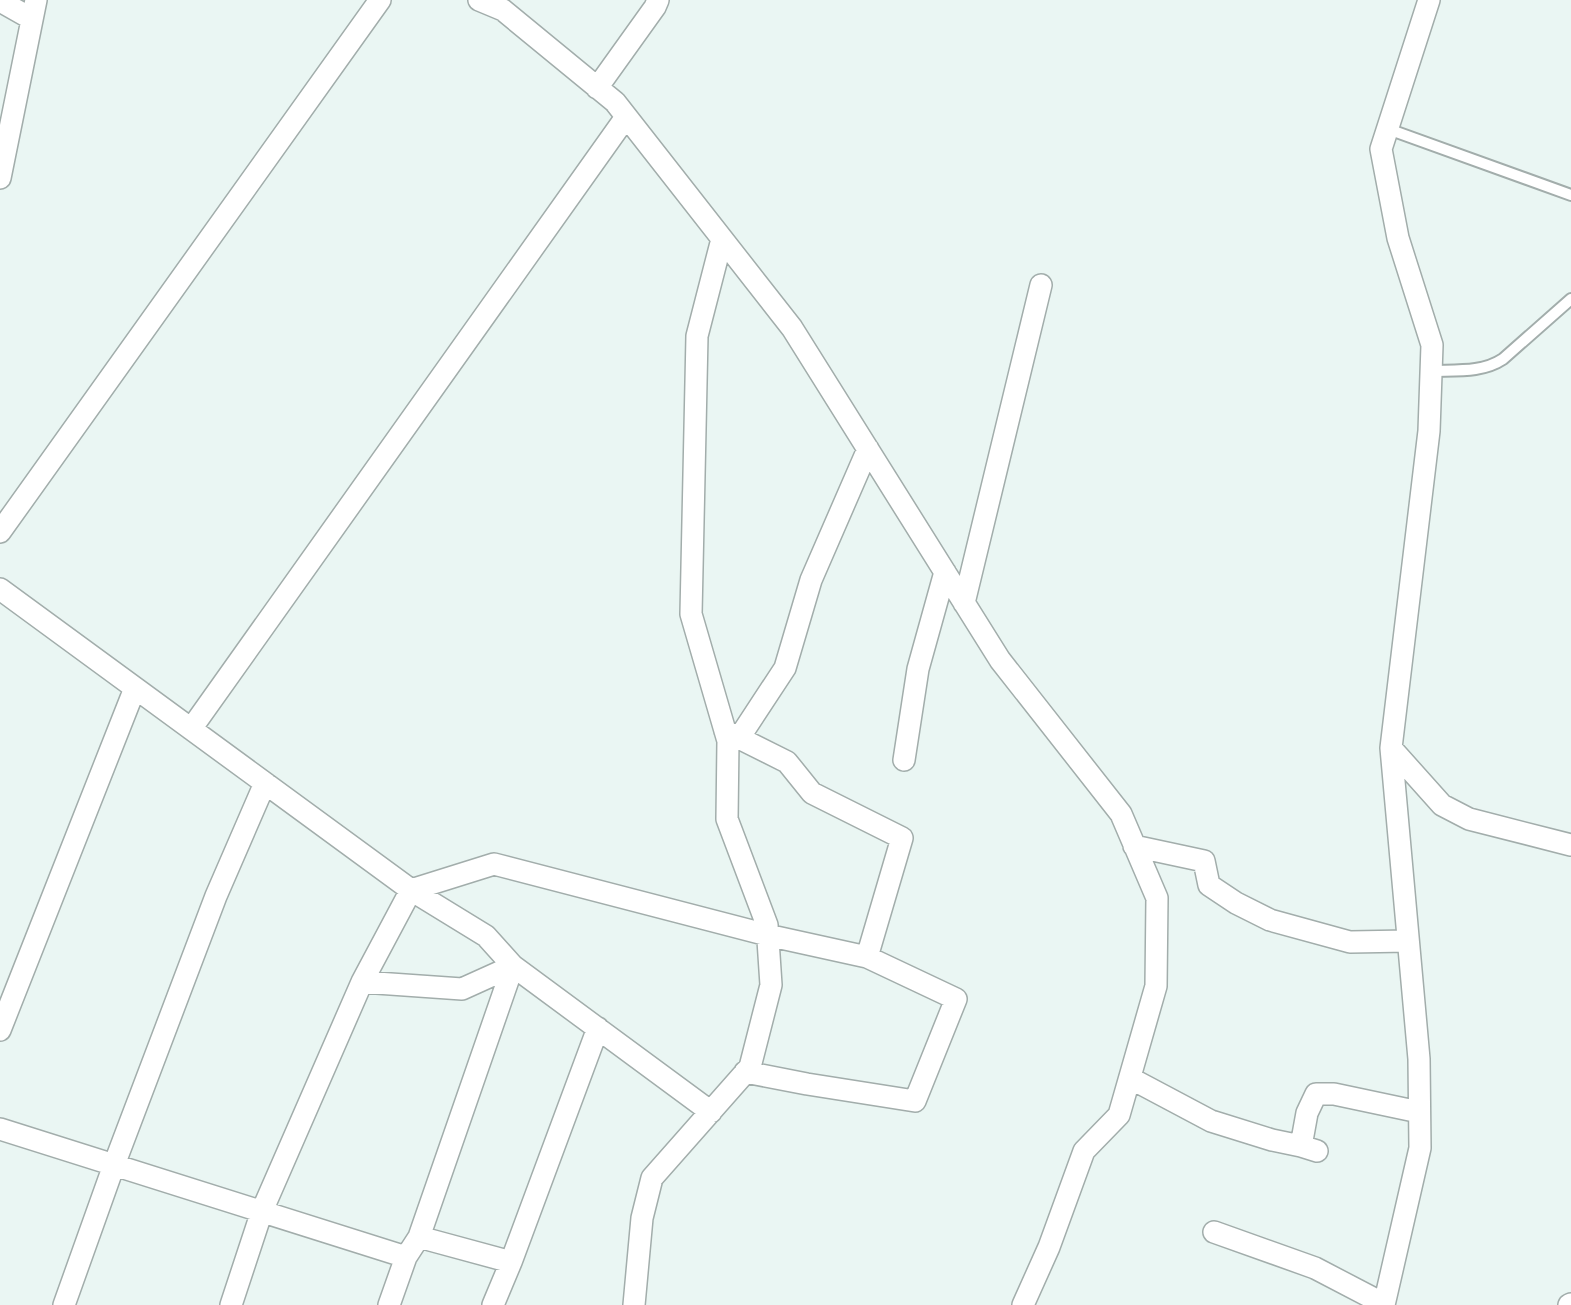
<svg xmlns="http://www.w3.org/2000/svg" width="1571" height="1305" font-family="Lato,sans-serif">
	<rect width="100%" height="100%" fill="#eaf6f3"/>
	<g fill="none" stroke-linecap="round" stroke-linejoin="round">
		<g stroke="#a2adab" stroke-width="14">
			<path id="service" d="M 1388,129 L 1571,195
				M 1431,371 C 1456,370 1482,373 1503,359 L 1571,299"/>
		</g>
		<g stroke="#a2adab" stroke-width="24">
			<path id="minor" d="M 479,0 L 503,10 L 615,102 L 792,328 L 1000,660 L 1121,814 L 1157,898 L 1156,986 L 1119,1115 L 1084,1151 L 1049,1247 L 1023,1305
				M 0,1 L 32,19
				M 597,88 L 655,7 L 658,0
				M 0,178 L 36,0
				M 0,532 L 380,0
				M 0,589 L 411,890 L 486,936 L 513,966 L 711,1112
				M 964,603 L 1041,285
				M 191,729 L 626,117
				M 739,738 L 785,668 L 811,580 L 868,449
				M 1391,748 L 1442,805 L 1469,819 L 1571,845
				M 904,760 L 918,669 L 945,572
				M 1134,846 L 1204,861 L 1209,885 L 1236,903 L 1270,920 L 1350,942 L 1408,941
				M 362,982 L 462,989 L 513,966
				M 0,1030 L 135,688
				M 745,1072 L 807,1084 L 915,1101 L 956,999 L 867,957
				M 1130,1078 L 1211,1121 L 1272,1140 L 1301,1146 L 1317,1151
				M 0,1129 L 406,1257
				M 1301,1146 L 1307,1113 L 1316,1094 L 1334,1094 L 1419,1112
				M 1214,1232 L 1315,1268 L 1384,1304
				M 419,1237 L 511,1262 L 598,1028
				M 64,1305 L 114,1165 L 216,896 L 265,783
				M 231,1305 L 262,1211 L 362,982 L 411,890 L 494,864 L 767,935 L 867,957 L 902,838 L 812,793 L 787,762 L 725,731
				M 389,1305 L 406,1257 L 419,1237 L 513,966
				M 493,1305 L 511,1262
				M 634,1305 L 642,1218 L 652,1178 L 750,1067 L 771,985 L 767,925 L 727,819 L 728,741 L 691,614 L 697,336 L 722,239
				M 1384,1305 L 1420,1148 L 1419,1059 L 1391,748 L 1429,431 L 1432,345 L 1398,238 L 1381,149 L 1429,0
				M 1569,1305 L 1571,1304"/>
		</g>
		<use href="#service" stroke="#fff" stroke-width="10"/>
		<use href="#minor" stroke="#fff" stroke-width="21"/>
	</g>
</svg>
